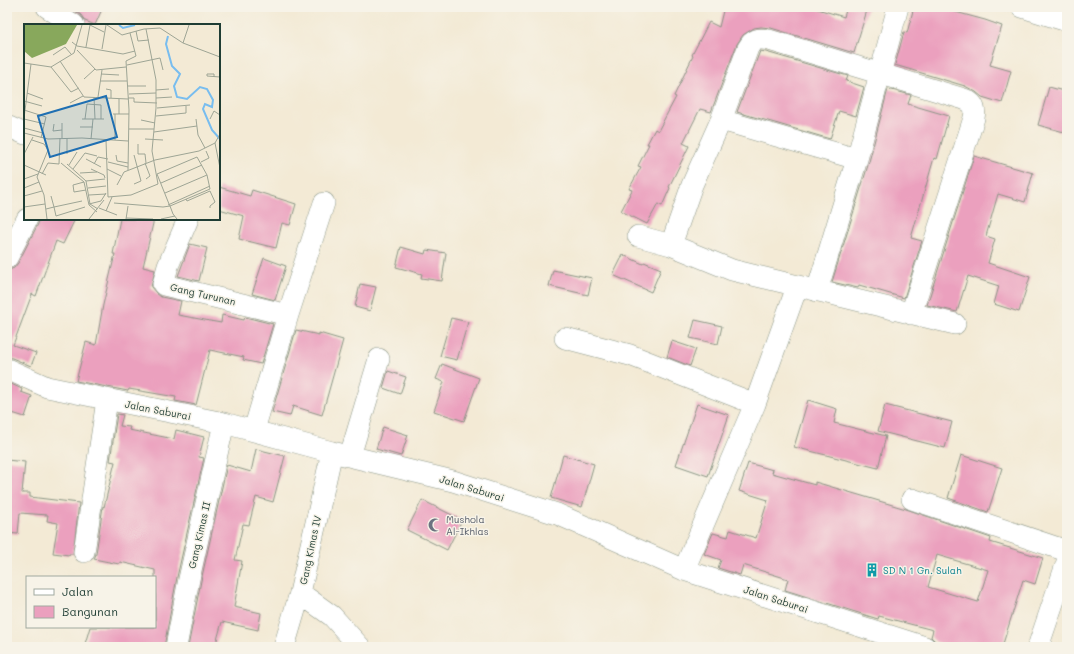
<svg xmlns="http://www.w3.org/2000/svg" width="1074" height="654" font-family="Mali,sans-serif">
	<rect width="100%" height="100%" fill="#f7f3e8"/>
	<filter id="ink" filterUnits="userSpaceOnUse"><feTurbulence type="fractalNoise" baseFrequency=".025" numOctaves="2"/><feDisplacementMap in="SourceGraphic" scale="8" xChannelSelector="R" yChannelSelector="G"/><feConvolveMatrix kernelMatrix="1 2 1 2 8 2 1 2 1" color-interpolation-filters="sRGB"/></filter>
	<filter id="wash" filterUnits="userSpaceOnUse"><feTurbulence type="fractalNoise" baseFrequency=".012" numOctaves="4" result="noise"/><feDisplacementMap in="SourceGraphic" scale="16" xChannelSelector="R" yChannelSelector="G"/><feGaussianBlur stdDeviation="0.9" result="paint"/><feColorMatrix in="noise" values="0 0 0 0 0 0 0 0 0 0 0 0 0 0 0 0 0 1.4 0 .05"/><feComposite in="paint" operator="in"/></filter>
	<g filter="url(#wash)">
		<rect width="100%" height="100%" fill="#f3ead5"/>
		<g id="blocks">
			<path fill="#eba0be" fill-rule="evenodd" d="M 69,7 L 103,7 L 95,25 L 85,21 L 81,15 Z
				M 724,7 L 811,7 L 844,17 L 847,7 L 868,7 L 854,53 L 771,28 L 761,27 L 754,28 L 743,35 L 737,44 L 711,112 L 700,109 L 683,143 L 689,146 L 669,187 L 670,188 L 662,206 L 658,204 L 647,224 L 621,211 L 632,190 L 629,189 L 641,167 L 638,166 L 649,144 L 647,144 L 655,129 L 658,131 L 676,97 L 674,96 L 693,56 L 692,55 L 709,22 L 719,27 Z
				M 914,7 L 937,7 L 985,20 L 1002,26 L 990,65 L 1011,71 L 1002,103 L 982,97 L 976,92 L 965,86 L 895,65 L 904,32 L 907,33 Z
				M 760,51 L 766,52 L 848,76 L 846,81 L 864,87 L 856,116 L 839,111 L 830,139 L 737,112 Z
				M 1049,87 L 1067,92 L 1067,121 L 1064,132 L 1038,125 Z
				M 888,89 L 911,95 L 908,104 L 949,116 L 937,159 L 934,158 L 911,238 L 922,241 L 904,298 L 859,285 L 858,288 L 832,282 L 869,162 Z
				M 974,156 L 1033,173 L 1025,202 L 998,194 L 986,236 L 995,239 L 988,263 L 1030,277 L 1019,312 L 994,304 L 999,286 L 968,276 L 957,312 L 927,305 Z
				M 219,187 L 250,196 L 252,190 L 296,204 L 290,225 L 282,223 L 276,248 L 239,239 L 244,216 L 219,209 Z
				M 39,219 L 75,219 L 63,244 L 56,241 L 36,296 L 32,294 L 13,345 L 36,353 L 31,366 L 12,358 L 7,357 L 7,274 L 9,270 L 14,268 L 18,263 L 38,224 Z
				M 120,219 L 154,219 L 143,267 L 155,270 L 151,287 L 156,293 L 161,297 L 181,301 L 178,315 L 221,323 L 222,315 L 244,320 L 245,317 L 273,324 L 261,364 L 243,360 L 244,357 L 210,350 L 196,405 L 175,401 L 176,397 L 129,389 L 128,391 L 76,381 L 86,342 L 96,345 L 103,305 L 115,254 L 113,254 Z
				M 190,244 L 207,248 L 199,281 L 178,276 Z
				M 401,247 L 425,254 L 426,250 L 446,253 L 442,281 L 421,278 L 422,274 L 396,267 Z
				M 623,255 L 643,264 L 644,262 L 661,269 L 651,292 L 613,275 Z
				M 264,258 L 286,266 L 275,300 L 252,294 Z
				M 553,270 L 592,278 L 588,295 L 549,286 Z
				M 360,284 L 376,287 L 370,311 L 355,307 Z
				M 451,318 L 468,322 L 457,360 L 440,356 Z
				M 695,320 L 722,326 L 718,344 L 690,338 Z
				M 296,330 L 319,335 L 319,333 L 343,340 L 322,415 L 293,406 L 290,416 L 272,412 Z
				M 672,341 L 696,349 L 690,366 L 667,357 Z
				M 442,364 L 479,378 L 464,421 L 434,411 L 444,382 L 436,379 Z
				M 388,371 L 406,377 L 400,394 L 383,388 Z
				M 7,382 L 22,389 L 21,392 L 32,396 L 25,417 L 12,413 L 8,424 L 7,424 Z
				M 808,400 L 837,409 L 834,423 L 886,436 L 878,468 L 794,447 Z
				M 697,404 L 729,415 L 708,476 L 676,465 Z
				M 885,405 L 952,422 L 945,448 L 878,431 Z
				M 117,414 L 123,415 L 120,426 L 130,427 L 129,430 L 174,439 L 176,430 L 204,437 L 199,457 L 204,458 L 177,577 L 164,647 L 84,647 L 90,627 L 155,627 L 155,570 L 120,562 L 119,564 L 94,559 L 96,554 L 103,506 L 104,507 L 115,462 L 110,461 Z
				M 383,427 L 408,435 L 401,456 L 376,449 Z
				M 256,449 L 285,456 L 273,502 L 256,497 L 249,525 L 243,524 L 235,560 L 242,561 L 234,607 L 261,613 L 258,630 L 222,622 L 215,647 L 188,647 L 201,581 L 227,465 L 251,472 Z
				M 563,455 L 594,464 L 582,507 L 551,498 Z
				M 961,455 L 1002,468 L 988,512 L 948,498 Z
				M 7,460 L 25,462 L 22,493 L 30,493 L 30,497 L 79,503 L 73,554 L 69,554 L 69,555 L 53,553 L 58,523 L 47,521 L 48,515 L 20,513 L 18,534 L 7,533 Z
				M 748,463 L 773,470 L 772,473 L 815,485 L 815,482 L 906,509 L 991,538 L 990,542 L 1043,558 L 1035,584 L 1023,580 L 1002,647 L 953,647 L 936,642 L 931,637 L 933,630 L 879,616 L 878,619 L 785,590 L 788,579 L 743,565 L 740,575 L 718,568 L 721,560 L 704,554 L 713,533 L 728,537 L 730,530 L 756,538 L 768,500 L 739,491 ZM 937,555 L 988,570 L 978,602 L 928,587 Z
				M 422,500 L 462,520 L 447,550 L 407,530 Z"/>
		</g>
	</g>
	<g filter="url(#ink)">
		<use href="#blocks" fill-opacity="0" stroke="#899484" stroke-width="1"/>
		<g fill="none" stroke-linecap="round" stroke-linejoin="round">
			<g stroke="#899484" stroke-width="22">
				<path id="minor" d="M 47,7 L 74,25
					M 1022,7 L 1067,21
					M 721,120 L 857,159
					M 7,126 L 25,134
					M 188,219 L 168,266 L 163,284 L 164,285 L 288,315
					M 638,236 L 671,245 L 732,270 L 955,324
					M 671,245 L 692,185 L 721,120 L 748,48 C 753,39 758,38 769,40 L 964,99 C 974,103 976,108 974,118 L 911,314
					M 7,258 L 27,219
					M 817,291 L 857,159 L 898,7
					M 565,338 L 630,355 L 755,404
					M 7,369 L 47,387 L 224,423 L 332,452 L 453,481 L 557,514 L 684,570 L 925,647
					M 254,430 L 288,315 L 324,203
					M 350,456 L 379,359
					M 912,499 L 1067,551
					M 84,552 L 107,400
					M 684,570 L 755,404 L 797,287
					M 300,593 L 332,616 L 360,647
					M 176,647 L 189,579 L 224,423
					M 284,647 L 300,593 L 332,452
					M 1038,647 L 1067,562"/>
			</g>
			<use href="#minor" stroke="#fff" stroke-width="21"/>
		</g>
	</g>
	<defs>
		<g id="mosque-bare" transform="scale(1.08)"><path d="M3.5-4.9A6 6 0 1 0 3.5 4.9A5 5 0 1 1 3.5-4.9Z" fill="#6b7280" stroke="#f7f3e8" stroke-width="2.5" paint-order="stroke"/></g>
		<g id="building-bare" transform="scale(1.08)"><path d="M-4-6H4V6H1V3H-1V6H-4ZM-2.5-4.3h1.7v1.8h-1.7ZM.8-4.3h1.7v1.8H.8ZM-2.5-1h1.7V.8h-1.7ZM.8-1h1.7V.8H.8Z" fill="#0f9aa8" stroke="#f7f3e8" stroke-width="2.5" paint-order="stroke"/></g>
	</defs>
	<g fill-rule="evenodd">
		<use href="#mosque-bare" x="435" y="525"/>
		<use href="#building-bare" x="872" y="570"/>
	</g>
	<g text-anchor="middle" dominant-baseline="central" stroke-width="3" stroke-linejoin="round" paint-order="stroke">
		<g font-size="10" fill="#1f3d34" stroke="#f7f3e8">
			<text transform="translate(203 294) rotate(13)">Gang Turunan</text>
			<text transform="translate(158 410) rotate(11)">Jalan Saburai</text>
			<text transform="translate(472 488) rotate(17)">Jalan Saburai</text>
			<text transform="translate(199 535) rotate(-77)">Gang Kimas II</text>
			<text transform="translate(310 550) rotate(-78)">Gang Kimas IV</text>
			<text transform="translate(776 599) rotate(18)">Jalan Saburai</text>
		</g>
		<g font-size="10" fill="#5b616d" stroke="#f7f3e8" text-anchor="start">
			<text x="446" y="519">Mushola<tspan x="446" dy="12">Al-Ikhlas</tspan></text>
		</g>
		<g font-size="10" fill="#0d838f" stroke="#f7f3e8" text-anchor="start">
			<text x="883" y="570">SD N 1 Gn. Sulah</text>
		</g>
	</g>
	<g transform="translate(24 24)">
		<rect width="196" height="196" fill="#f3ead5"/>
		<path d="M 0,1 L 53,1 L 42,20 L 8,34 L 0,27 Z" fill="#88a85c"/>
		<path fill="none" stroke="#78bdef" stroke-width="2" d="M 95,1 L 99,4 L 111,1M 144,12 L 142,20 L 148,42 L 156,50 L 150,62 L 153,73 L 163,75 L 176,63 L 183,65 L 189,76 L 188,83 L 181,80 L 179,85 L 188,106 L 196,115"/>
		<path fill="none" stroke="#9ea595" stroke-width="1" d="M 66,1 L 80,8M 83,1 L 98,11 L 120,5 L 136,4 L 159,19 L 196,33M 112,7 L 114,17 L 125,16M 48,18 L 53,22 L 99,30 L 111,27M 159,19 L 165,1M 62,23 L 66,1M 78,25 L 82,1M 53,26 L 72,46 L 102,43M 29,31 L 41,23 L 47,30M 36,37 L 60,73 L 104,75M 0,39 L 27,43 L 50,29 L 58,1M 103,41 L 136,34 L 139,46M 27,43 L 47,68 L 55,64M 77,50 L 95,51M 190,53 L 190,50 L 183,50 L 183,52 L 196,53M 60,55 L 71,45M 76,57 L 103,57M 104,62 L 122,62M 82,65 L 87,66 L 87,74M 132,66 L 145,65M 3,69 L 19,75M 105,70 L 132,69M 70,73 L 71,95M 74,73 L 78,46M 104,74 L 110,74 L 110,78 L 133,79M 132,74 L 148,73M 0,77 L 18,82M 46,79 L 59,72M 133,84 L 166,81M 0,86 L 22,93 L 17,114M 89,90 L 105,90M 95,90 L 95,75M 132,92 L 162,89 L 162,82M 0,94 L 7,40M 0,95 L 21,100M 58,95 L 80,95M 61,95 L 63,80 L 77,81 L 77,95M 172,95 L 174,111 L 181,124M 186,95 L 190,87 L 196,91M 117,96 L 131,99M 30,100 L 29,107 L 38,106M 56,103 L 69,103M 0,104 L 19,109M 105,105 L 130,105M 130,108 L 173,102M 0,109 L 24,115 L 58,114 L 104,117M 196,110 L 191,119 L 196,144M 38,114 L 38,99M 43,114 L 43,130M 67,115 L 69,95M 121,115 L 139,116M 8,116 L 20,120 L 24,126 L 13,153 L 20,171 L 23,195M 82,116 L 84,173M 91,116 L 91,90M 114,120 L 114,130 L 121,130 L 122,139M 0,130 L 9,113M 92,131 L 93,137 L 104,139M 110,131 L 117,157 L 110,160M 62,135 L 77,143M 84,138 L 104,143M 177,138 L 185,134 L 182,127M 37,139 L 60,158 L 65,181 L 73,188M 121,139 L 126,152 L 122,155M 43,140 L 62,157 L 66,180 L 74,185M 70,140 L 74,133 L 84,135M 0,141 L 22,151M 45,141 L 53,128M 49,145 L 61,129 L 73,132M 67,145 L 80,151 L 81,154M 83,145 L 97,152M 104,146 L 105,86 L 102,37 L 112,32 L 106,9M 56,149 L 73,148M 18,150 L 24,139 L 35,140 L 36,114M 0,155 L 14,150M 62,157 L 81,155M 60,158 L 49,161 L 50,168 L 62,166M 137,159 L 178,141M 93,161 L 100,148 L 131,136 L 175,127 L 191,119M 0,164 L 15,158M 64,164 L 82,162M 141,169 L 183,151M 65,171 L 82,170M 0,172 L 18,167M 27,172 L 30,183 L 58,177M 84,173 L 107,171 L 134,160 L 128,127 L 132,84 L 132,56 L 122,5M 162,175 L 163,177 L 186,167 L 191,178 L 186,182 L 186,184M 90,179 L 139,183 L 146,182 L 186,165 L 183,151 L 173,133 L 133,150 L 145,180 L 146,182 L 149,190 L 153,195M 65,180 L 77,177 L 82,169M 144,181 L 186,162M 0,183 L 21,180M 75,184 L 93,191M 22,185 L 30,183 L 32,192 L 61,183M 82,187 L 88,173M 102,194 L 129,195M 65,195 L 80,176M 102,195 L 104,182M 137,195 L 151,192"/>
		<path fill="#1f6fb2" fill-opacity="0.15" stroke="#1f6fb2" stroke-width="2" d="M 82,72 L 93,113 L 26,133 L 14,92 Z"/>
		<rect width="196" height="196" fill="none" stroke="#1f3d34" stroke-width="2"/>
	</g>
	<rect width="1074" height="654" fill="none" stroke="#f7f3e8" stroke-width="24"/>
	<rect x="26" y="576" width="130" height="52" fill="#f7f3e8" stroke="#a1aaa0"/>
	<rect x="34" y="589" width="20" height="6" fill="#ffffff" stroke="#a1aaa0"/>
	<text x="62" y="596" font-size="12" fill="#1f3d34">Jalan</text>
	<rect x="34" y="606" width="20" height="12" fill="#eba0be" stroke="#a1aaa0"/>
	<text x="62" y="616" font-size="12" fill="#1f3d34">Bangunan</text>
</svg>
